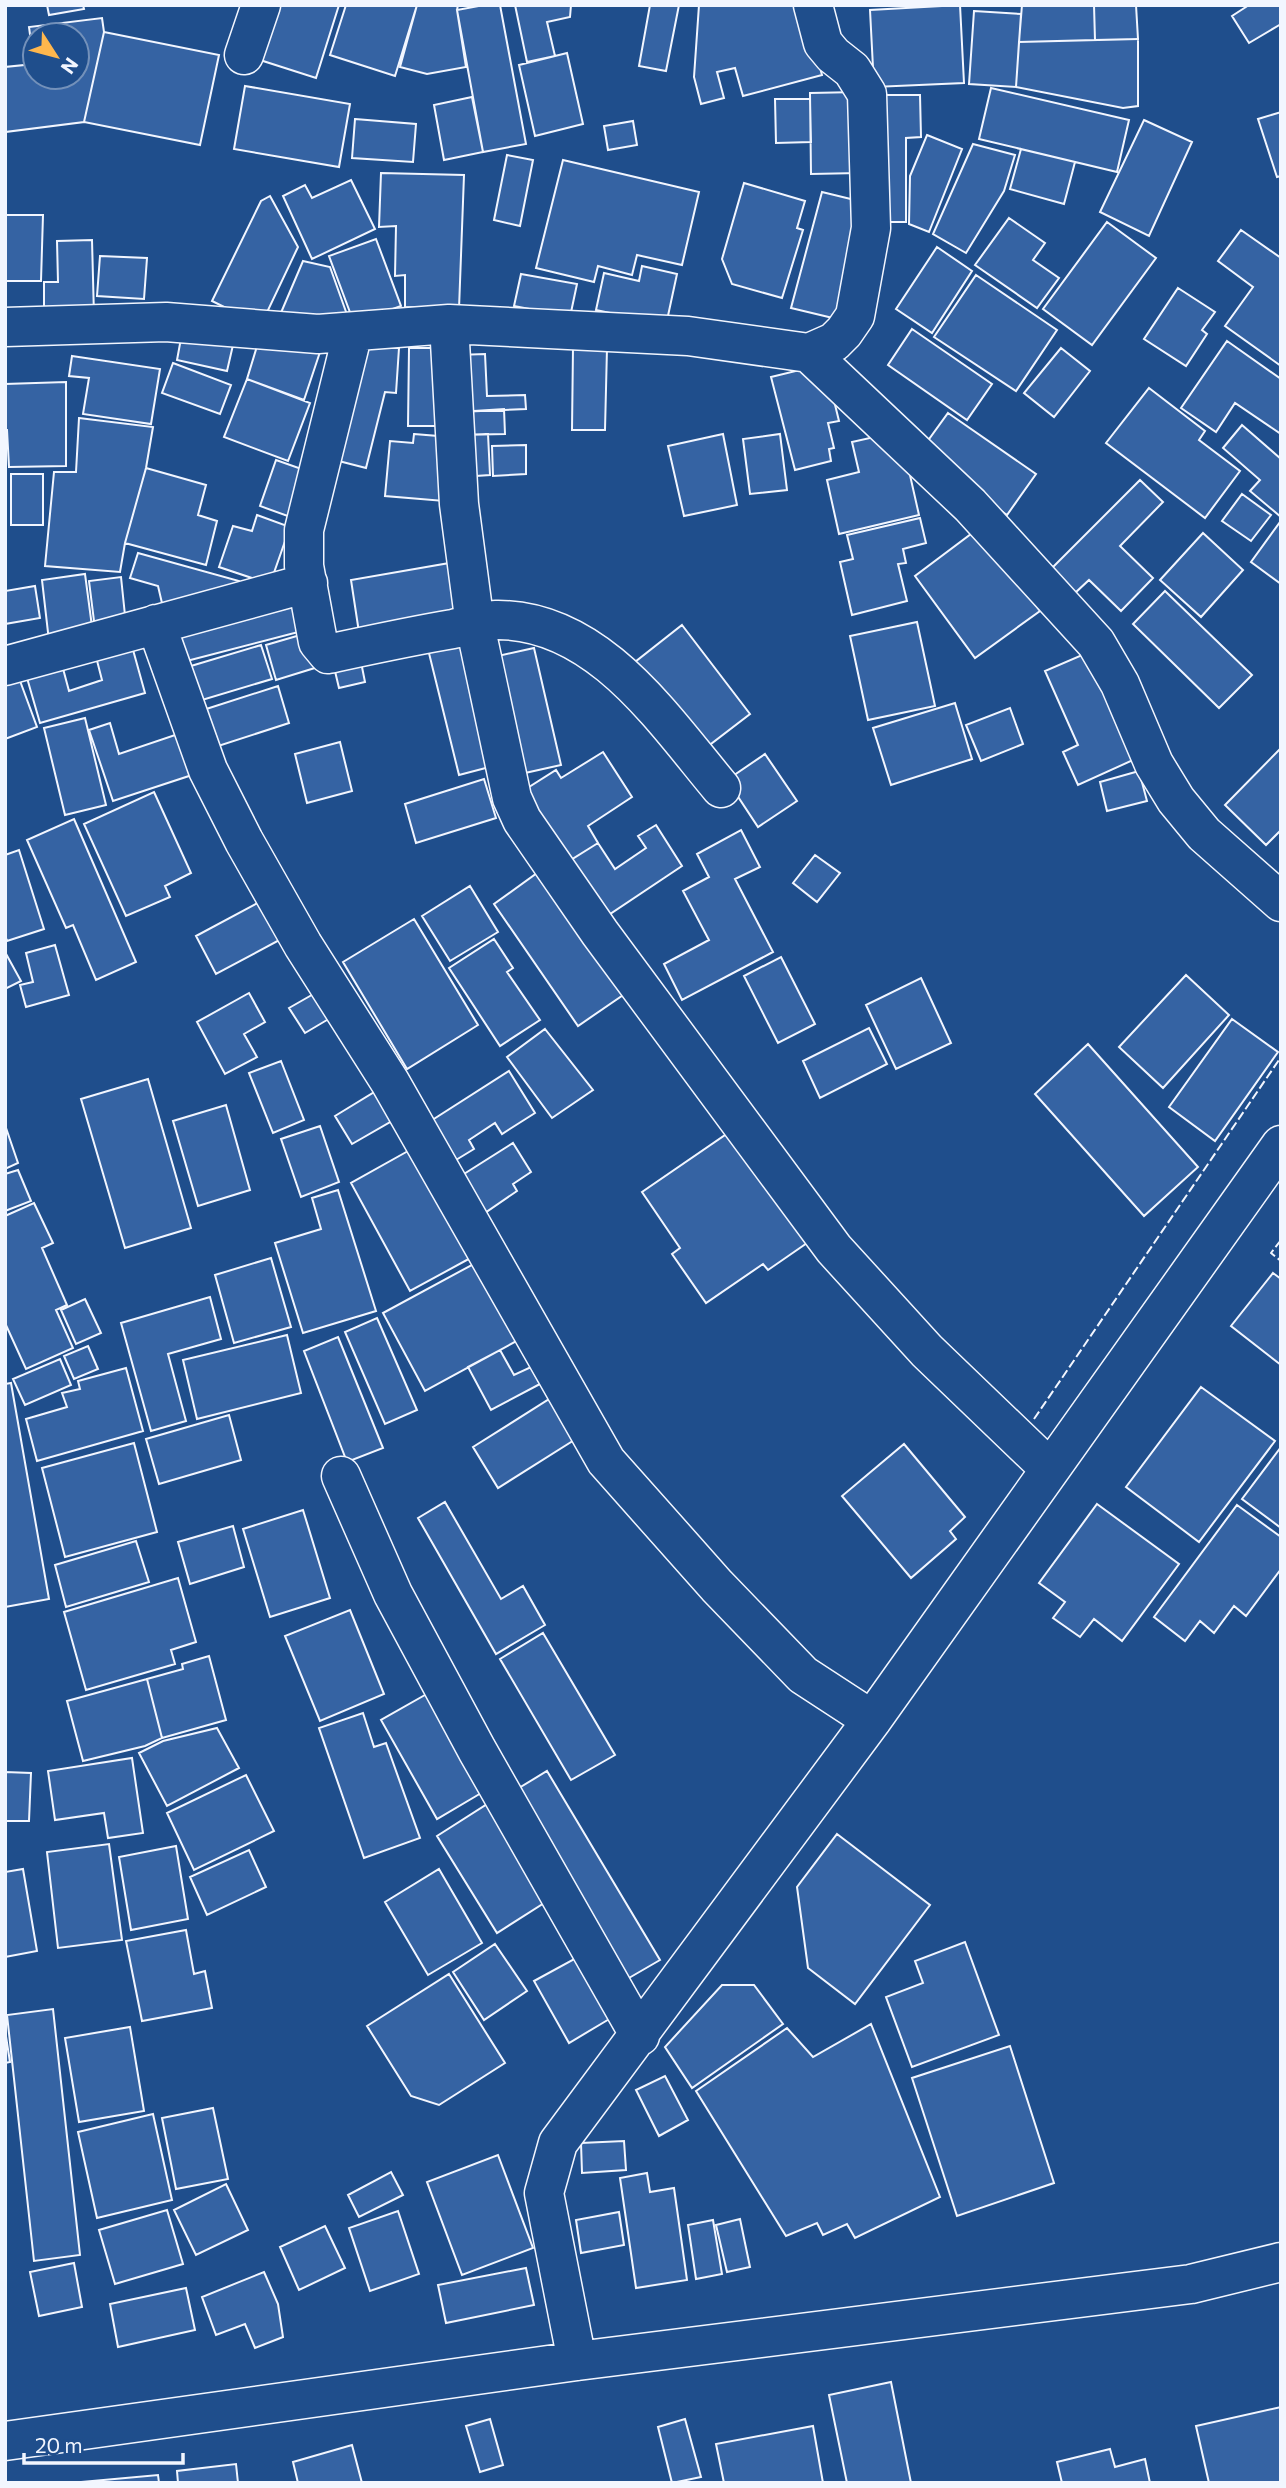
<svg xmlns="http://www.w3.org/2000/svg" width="1286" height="2488" font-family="Commissioner,sans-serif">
	<rect width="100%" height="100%" fill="#1f4e8c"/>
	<path fill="#3563a3" stroke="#f2f6ff" stroke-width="2" fill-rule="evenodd" d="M 47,5 L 83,5 L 84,9 L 49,15 Z
		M 277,5 L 339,5 L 316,78 L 260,60 Z
		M 346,5 L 417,5 L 395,76 L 330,55 Z
		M 417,5 L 458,5 L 457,10 L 466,67 L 427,74 L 400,67 Z
		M 484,5 L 500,5 L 526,144 L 483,152 L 457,10 Z
		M 515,5 L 571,5 L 570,17 L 547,22 L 555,56 L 527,62 Z
		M 650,5 L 679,5 L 666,71 L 639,66 Z
		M 699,5 L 803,5 L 822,75 L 743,96 L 735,68 L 717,72 L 724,98 L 701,104 L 694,77 Z
		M 960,5 L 964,83 L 874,87 L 870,10 Z
		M 1022,5 L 1094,5 L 1095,40 L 1019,42 Z
		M 1094,5 L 1136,5 L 1138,39 L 1095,40 Z
		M 1249,5 L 1281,5 L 1281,24 L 1249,43 L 1232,16 Z
		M 974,11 L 1021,14 L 1016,87 L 969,84 Z
		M 102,18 L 104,32 L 84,122 L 5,132 L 5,67 L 34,64 L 29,27 ZM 35,35 L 77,35 L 77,77 L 35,77 Z
		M 104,32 L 219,55 L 200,145 L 84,122 Z
		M 1138,39 L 1138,106 L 1123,108 L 1016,87 L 1019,42 Z
		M 567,53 L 583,124 L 535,136 L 519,65 Z
		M 245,86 L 350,104 L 339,167 L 234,149 Z
		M 991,88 L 1129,120 L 1117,172 L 979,139 Z
		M 858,92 L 859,173 L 811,174 L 810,93 Z
		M 878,95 L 920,95 L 921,137 L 906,138 L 906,222 L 878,222 Z
		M 472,97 L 483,152 L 444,160 L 434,105 Z
		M 775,99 L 810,99 L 811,142 L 776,143 Z
		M 1281,112 L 1281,176 L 1277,177 L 1258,119 Z
		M 355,119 L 416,124 L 413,162 L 352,158 Z
		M 1144,120 L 1192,142 L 1149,236 L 1100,212 Z
		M 633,121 L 637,145 L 608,150 L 604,126 Z
		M 927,135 L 962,149 L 929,232 L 909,224 L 910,176 Z
		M 973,144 L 1015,155 L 1004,191 L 966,253 L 933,234 Z
		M 1021,149 L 1075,162 L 1064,204 L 1010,189 Z
		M 507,155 L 533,160 L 520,226 L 494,220 Z
		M 563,160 L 699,192 L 682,265 L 637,255 L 632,275 L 598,266 L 594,282 L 536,268 Z
		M 381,173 L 464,175 L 459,309 L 405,307 L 405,275 L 395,276 L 396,226 L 379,227 Z
		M 351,180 L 375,229 L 312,259 L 283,196 L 305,185 L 312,198 Z
		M 744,183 L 805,201 L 797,228 L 803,230 L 782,298 L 732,284 L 722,259 Z
		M 822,192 L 859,201 L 837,319 L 791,308 Z
		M 270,196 L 298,247 L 261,325 L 212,301 L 261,201 Z
		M 5,215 L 43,215 L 41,281 L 5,281 Z
		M 1009,218 L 1045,243 L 1033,260 L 1059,278 L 1037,308 L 975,265 Z
		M 1107,222 L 1156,258 L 1092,345 L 1043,309 Z
		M 1241,230 L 1281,258 L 1281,366 L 1225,326 L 1253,287 L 1218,261 Z
		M 376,239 L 401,306 L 354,323 L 329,256 Z
		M 92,240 L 94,316 L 44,317 L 44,282 L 58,282 L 57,241 Z
		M 937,247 L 972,271 L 932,333 L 896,309 Z
		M 100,256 L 147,258 L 144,299 L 97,296 Z
		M 303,261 L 330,267 L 350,323 L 277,322 Z
		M 642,266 L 677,274 L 666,325 L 596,310 L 604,273 L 639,281 Z
		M 521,274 L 577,284 L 570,317 L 514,306 Z
		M 976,275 L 1057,330 L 1016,391 L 934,337 Z
		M 1178,288 L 1215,312 L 1202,330 L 1207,334 L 1186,366 L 1144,339 Z
		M 912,329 L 992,384 L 967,420 L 888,365 Z
		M 182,333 L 233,345 L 227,371 L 177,360 Z
		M 1227,341 L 1281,379 L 1281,434 L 1235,403 L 1216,432 L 1181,408 Z
		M 258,343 L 322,346 L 304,400 L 247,379 Z
		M 356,347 L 399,348 L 396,393 L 385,392 L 366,468 L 327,458 Z
		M 573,347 L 607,348 L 605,430 L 572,430 Z
		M 409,348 L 444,348 L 444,426 L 408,426 Z
		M 1061,348 L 1090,371 L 1054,417 L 1024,393 Z
		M 485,354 L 487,396 L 525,395 L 526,409 L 459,412 L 457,355 Z
		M 72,356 L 160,369 L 151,424 L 83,414 L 89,378 L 69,376 Z
		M 173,363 L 231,385 L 220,414 L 162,393 Z
		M 816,366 L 828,376 L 839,421 L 828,423 L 834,448 L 829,449 L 831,461 L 795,470 L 771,377 Z
		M 247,379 L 310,403 L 288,461 L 224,437 Z
		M 66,382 L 66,466 L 9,467 L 7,430 L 5,430 L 5,384 Z
		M 1149,388 L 1205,431 L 1199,440 L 1240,471 L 1205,518 L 1106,443 Z
		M 504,409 L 505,434 L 459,435 L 459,412 Z
		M 948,413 L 1036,474 L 1007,515 L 919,453 Z
		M 79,418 L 153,427 L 146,468 L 125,543 L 120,572 L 45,566 L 54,472 L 76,472 Z
		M 1242,425 L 1281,459 L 1281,517 L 1250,491 L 1260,480 L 1223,448 Z
		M 414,434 L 450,437 L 444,501 L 385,496 L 390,441 L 413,443 Z
		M 488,434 L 490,475 L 461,477 L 459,435 Z
		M 723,434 L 737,505 L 684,516 L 668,446 Z
		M 780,434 L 787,490 L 750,494 L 743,439 Z
		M 883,435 L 905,453 L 919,515 L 839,534 L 827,480 L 859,472 L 852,442 Z
		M 526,445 L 526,474 L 493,476 L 492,446 Z
		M 276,460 L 313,473 L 296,519 L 260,506 Z
		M 146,468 L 206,485 L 198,515 L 217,521 L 206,565 L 125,543 Z
		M 11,474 L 43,474 L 43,525 L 11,525 Z
		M 1140,480 L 1163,502 L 1120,546 L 1153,578 L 1121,611 L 1089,580 L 1075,593 L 1051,569 Z
		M 1242,494 L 1271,515 L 1251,541 L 1222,521 Z
		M 257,515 L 290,527 L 270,584 L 219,567 L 233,526 L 252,531 Z
		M 920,518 L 926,543 L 903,549 L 906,563 L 898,564 L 907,601 L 852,615 L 840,562 L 853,559 L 847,535 Z
		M 1280,522 L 1281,523 L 1281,584 L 1251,562 Z
		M 979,528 L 1040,611 L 975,658 L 915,576 Z
		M 1203,533 L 1243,570 L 1201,617 L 1160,580 Z
		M 138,553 L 239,581 L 243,596 L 165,616 L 158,586 L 130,578 Z
		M 461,561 L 471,620 L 360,639 L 351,580 Z
		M 85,574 L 93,634 L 49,641 L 42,580 Z
		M 121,577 L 126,625 L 95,629 L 89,581 Z
		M 35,586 L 40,618 L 5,624 L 5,591 Z
		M 1165,591 L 1252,675 L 1219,708 L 1133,624 Z
		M 297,595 L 306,630 L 179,663 L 170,627 Z
		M 917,622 L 935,706 L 868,720 L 850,636 Z
		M 682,625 L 750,714 L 703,750 L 635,662 Z
		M 468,630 L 501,764 L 459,775 L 426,641 Z
		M 307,633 L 318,667 L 276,680 L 266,645 Z
		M 130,639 L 145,693 L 40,723 L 25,671 L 61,661 L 69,691 L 102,680 L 94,649 Z
		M 261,645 L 272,679 L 192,703 L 181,669 Z
		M 534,648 L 561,765 L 516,775 L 489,658 Z
		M 1096,649 L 1144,755 L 1078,785 L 1063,752 L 1078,745 L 1045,671 Z
		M 361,662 L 365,682 L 339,688 L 334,667 Z
		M 16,670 L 37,727 L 5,739 L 5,674 Z
		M 278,686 L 289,723 L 209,749 L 197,712 Z
		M 955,703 L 972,759 L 891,785 L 873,728 Z
		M 1010,708 L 1023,744 L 981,761 L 966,725 Z
		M 85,718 L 106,805 L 65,815 L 44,728 Z
		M 110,723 L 119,754 L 181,733 L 195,774 L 113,801 L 89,730 Z
		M 340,742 L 352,791 L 307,803 L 295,754 Z
		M 1281,748 L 1281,830 L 1266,845 L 1225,805 Z
		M 603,752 L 632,797 L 588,826 L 598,843 L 561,866 L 518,794 L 556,770 L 561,778 Z
		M 765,754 L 797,801 L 758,827 L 727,780 Z
		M 1139,771 L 1147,801 L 1107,811 L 1100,782 Z
		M 484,779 L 496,818 L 416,843 L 405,804 Z
		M 154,792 L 191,873 L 165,886 L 170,897 L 126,916 L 84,824 Z
		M 74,819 L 136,962 L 96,980 L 73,925 L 66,928 L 27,840 Z
		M 656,825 L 682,866 L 598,922 L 561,866 L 598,843 L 615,869 L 646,848 L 638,836 Z
		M 741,830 L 760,867 L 735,879 L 773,952 L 682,1000 L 664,964 L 709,940 L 683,891 L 709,877 L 697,854 Z
		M 19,850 L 44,929 L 7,941 L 5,935 L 5,855 Z
		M 815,855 L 840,873 L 817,902 L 793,883 Z
		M 544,868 L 629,991 L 578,1026 L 494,904 Z
		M 470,886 L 498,932 L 450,961 L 422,916 Z
		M 265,899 L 285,937 L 216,974 L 196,936 Z
		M 414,919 L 478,1025 L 407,1069 L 343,962 Z
		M 494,939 L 513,968 L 507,972 L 540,1020 L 500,1046 L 449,968 Z
		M 55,945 L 69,995 L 26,1007 L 20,985 L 33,982 L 26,953 Z
		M 5,952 L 21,981 L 5,989 Z
		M 781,957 L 815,1024 L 778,1043 L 744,976 Z
		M 1186,975 L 1229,1015 L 1163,1088 L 1119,1047 Z
		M 921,978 L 951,1043 L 896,1069 L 866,1005 Z
		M 317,992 L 332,1017 L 305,1033 L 289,1008 Z
		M 249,993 L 265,1022 L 244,1034 L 257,1057 L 225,1074 L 197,1022 Z
		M 1232,1019 L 1278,1052 L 1215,1141 L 1169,1107 Z
		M 869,1028 L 887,1064 L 820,1098 L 803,1061 Z
		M 545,1029 L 593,1090 L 552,1118 L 507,1057 Z
		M 1088,1044 L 1198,1167 L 1144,1216 L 1035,1094 Z
		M 281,1061 L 304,1120 L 273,1133 L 249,1073 Z
		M 509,1071 L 535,1113 L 502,1134 L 495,1123 L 469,1140 L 474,1149 L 451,1163 L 426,1124 Z
		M 148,1079 L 191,1228 L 125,1248 L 81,1099 Z
		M 381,1088 L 397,1118 L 352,1144 L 335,1116 Z
		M 226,1105 L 250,1190 L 198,1206 L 173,1121 Z
		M 5,1125 L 18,1163 L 5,1169 Z
		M 320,1126 L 339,1182 L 301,1197 L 281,1139 Z
		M 731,1131 L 807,1243 L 768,1270 L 763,1264 L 706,1303 L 672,1254 L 680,1248 L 642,1192 Z
		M 513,1143 L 531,1172 L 513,1184 L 517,1191 L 479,1217 L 456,1179 Z
		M 417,1146 L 476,1255 L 410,1291 L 351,1183 Z
		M 18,1170 L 31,1201 L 5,1211 L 5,1174 Z
		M 338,1190 L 376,1311 L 303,1333 L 275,1243 L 321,1229 L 312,1198 Z
		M 34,1203 L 53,1243 L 42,1248 L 67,1305 L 56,1310 L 73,1348 L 26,1369 L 5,1323 L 5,1216 Z
		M 271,1258 L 291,1327 L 234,1343 L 215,1275 Z
		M 481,1260 L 522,1338 L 425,1391 L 383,1313 Z
		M 1273,1273 L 1281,1279 L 1281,1365 L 1231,1326 Z
		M 210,1297 L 221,1339 L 168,1354 L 186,1421 L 151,1431 L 121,1323 Z
		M 85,1299 L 101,1333 L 76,1344 L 61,1310 Z
		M 377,1318 L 417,1410 L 385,1424 L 345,1332 Z
		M 287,1335 L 301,1393 L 197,1419 L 183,1360 Z
		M 338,1337 L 383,1448 L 347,1462 L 304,1351 Z
		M 88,1346 L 98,1369 L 74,1379 L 64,1356 Z
		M 500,1350 L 514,1375 L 531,1367 L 540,1384 L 491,1410 L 468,1367 Z
		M 60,1359 L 71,1385 L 25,1405 L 13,1379 Z
		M 126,1368 L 143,1431 L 37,1461 L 26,1419 L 67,1407 L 62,1393 L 80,1389 L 78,1381 Z
		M 11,1383 L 49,1599 L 5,1607 L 5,1384 Z
		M 1201,1387 L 1275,1441 L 1199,1542 L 1126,1487 Z
		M 554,1396 L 579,1437 L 498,1488 L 473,1447 Z
		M 229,1415 L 241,1460 L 159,1484 L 146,1439 Z
		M 134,1443 L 157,1532 L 65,1557 L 42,1468 Z
		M 904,1444 L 965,1517 L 950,1531 L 956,1539 L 911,1578 L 842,1496 Z
		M 1281,1447 L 1281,1528 L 1242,1499 Z
		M 445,1502 L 501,1599 L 523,1586 L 545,1625 L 496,1654 L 418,1518 Z
		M 1097,1504 L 1179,1564 L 1122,1641 L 1094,1619 L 1080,1637 L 1053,1618 L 1065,1602 L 1039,1583 Z
		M 1237,1505 L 1281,1537 L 1281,1569 L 1246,1616 L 1234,1606 L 1214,1633 L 1200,1621 L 1185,1641 L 1154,1617 Z
		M 303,1510 L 330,1598 L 270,1617 L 243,1529 Z
		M 233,1526 L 244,1567 L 190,1584 L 178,1542 Z
		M 136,1541 L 149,1582 L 66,1607 L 55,1565 Z
		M 178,1578 L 196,1642 L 171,1650 L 175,1664 L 86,1690 L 64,1612 Z
		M 350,1610 L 384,1694 L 320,1721 L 285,1636 Z
		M 543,1633 L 615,1755 L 571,1780 L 500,1659 Z
		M 209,1656 L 226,1720 L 162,1738 L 147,1679 L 183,1669 L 182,1664 Z
		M 147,1679 L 162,1738 L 145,1746 L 83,1761 L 67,1701 Z
		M 432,1691 L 488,1789 L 437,1819 L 381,1720 Z
		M 363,1713 L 374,1747 L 386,1743 L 420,1838 L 364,1858 L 319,1728 Z
		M 217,1728 L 239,1768 L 167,1806 L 139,1753 L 163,1741 Z
		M 132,1758 L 143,1833 L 108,1838 L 104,1813 L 55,1820 L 48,1771 Z
		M 547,1771 L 660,1960 L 622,1982 L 509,1794 Z
		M 5,1772 L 31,1773 L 29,1821 L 5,1821 Z
		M 246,1775 L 274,1831 L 194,1870 L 167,1813 Z
		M 492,1801 L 552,1898 L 497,1933 L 437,1836 Z
		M 837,1834 L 930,1905 L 855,2004 L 808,1968 L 797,1887 Z
		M 109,1844 L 122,1940 L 58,1948 L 47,1852 Z
		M 176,1846 L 188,1919 L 131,1930 L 119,1857 Z
		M 249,1850 L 266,1887 L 207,1915 L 190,1877 Z
		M 23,1869 L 37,1951 L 5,1957 L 5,1872 Z
		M 439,1869 L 482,1943 L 428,1975 L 385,1902 Z
		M 186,1930 L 194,1974 L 205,1971 L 212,2008 L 142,2021 L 126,1941 Z
		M 965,1942 L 999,2035 L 912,2067 L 886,1997 L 923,1983 L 915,1961 Z
		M 495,1944 L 527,1991 L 484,2020 L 453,1972 Z
		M 576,1958 L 611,2018 L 569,2043 L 534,1981 Z
		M 449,1974 L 505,2063 L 439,2105 L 411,2096 L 367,2026 Z
		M 722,1985 L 754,1985 L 783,2024 L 692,2088 L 665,2047 Z
		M 53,2009 L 80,2255 L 34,2261 L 7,2015 Z
		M 871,2024 L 940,2197 L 855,2238 L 847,2224 L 823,2235 L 817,2223 L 786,2236 L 696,2091 L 787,2028 L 813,2057 Z
		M 130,2027 L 144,2111 L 79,2122 L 65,2038 Z
		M 5,2030 L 10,2062 L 5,2063 Z
		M 1010,2046 L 1054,2183 L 957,2216 L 912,2078 Z
		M 665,2076 L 688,2120 L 659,2136 L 636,2090 Z
		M 213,2108 L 228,2179 L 176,2189 L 162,2118 Z
		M 153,2114 L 172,2200 L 97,2218 L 78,2132 Z
		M 624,2141 L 626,2170 L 582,2173 L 581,2143 Z
		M 498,2155 L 533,2248 L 462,2275 L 427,2182 Z
		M 391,2172 L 403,2195 L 359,2217 L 348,2195 Z
		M 647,2173 L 650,2192 L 674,2188 L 687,2280 L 636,2288 L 620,2178 Z
		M 226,2184 L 248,2230 L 196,2255 L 174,2210 Z
		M 167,2210 L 183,2264 L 115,2284 L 99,2230 Z
		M 398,2211 L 419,2274 L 370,2291 L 349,2228 Z
		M 619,2212 L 624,2245 L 581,2253 L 576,2220 Z
		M 740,2219 L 750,2267 L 727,2272 L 716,2225 Z
		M 713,2220 L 722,2274 L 696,2279 L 688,2225 Z
		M 325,2226 L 345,2268 L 299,2290 L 280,2247 Z
		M 74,2263 L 82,2307 L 39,2316 L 30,2272 Z
		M 526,2268 L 534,2305 L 446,2323 L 438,2285 Z
		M 264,2272 L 278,2304 L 283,2337 L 255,2348 L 245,2324 L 216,2335 L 202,2297 Z
		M 186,2288 L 195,2330 L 118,2347 L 110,2304 Z
		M 891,2382 L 911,2483 L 847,2483 L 829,2395 Z
		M 1281,2407 L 1281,2483 L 1209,2483 L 1196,2426 Z
		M 490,2419 L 503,2465 L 480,2472 L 466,2426 Z
		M 685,2419 L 701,2477 L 672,2483 L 658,2427 Z
		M 813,2426 L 823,2483 L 724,2483 L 716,2444 Z
		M 352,2445 L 362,2483 L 298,2483 L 293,2462 Z
		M 1110,2449 L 1115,2467 L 1145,2459 L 1150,2483 L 1062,2483 L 1057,2462 Z
		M 236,2464 L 238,2483 L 178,2483 L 177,2471 Z
		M 158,2475 L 159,2483 L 82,2483 L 82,2482 Z"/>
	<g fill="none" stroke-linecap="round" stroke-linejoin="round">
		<g stroke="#f2f6ff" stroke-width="41">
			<path id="minor" d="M 244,55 L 261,5
				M 449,324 L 459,504 L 475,625 L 512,798 L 522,820 L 600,933 L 834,1249 L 927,1351 L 1050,1469
				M 5,327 L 166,322 L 318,334 L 449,324 L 688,336 L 809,353 L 834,342 L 844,332 L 855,316 L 871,228 L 867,94 L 852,70 L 833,55 L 823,43 L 813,5
				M 353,332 L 304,530 L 304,566 L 318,642 L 328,654 C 370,645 411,636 453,629 C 467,626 482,620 495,620 C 597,618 663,719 721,788
				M 809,353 L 970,505 L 1096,643 L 1120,684 L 1154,764 L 1176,800 L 1204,834 L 1281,902
				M 156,624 L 208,770 L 244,841 L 303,945 L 390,1082 L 606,1461 L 717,1586 L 803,1675 L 872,1720
				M 5,666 L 308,583
				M 341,1476 L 393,1594 L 477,1750 L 640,2036
				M 577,2361 L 544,2193 L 558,2143 L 872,1720 L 1281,1145
				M 5,2441 L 577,2361 L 1191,2284 L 1281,2262"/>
		</g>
		<use href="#minor" stroke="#1f4e8c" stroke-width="38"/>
		<path stroke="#f2f6ff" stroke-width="2" stroke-dasharray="9 3.5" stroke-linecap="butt" d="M 1281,1240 L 1271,1253 L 1281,1261
			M 1034,1419 L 1281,1057"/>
	</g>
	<rect width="1286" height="2488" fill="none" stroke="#f2f6ff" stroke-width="14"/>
	<g transform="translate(56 56) rotate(126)"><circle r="33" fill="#1f4e8c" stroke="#7391ba" stroke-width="2"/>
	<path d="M0-5L12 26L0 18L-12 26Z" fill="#ffb74d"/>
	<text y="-10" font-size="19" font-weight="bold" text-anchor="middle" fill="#f2f6ff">N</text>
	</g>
	<path d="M24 2453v10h159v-10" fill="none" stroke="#f2f6ff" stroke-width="3.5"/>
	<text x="35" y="2453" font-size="21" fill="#f2f6ff" stroke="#1f4e8c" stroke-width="5" paint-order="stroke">20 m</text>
</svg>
